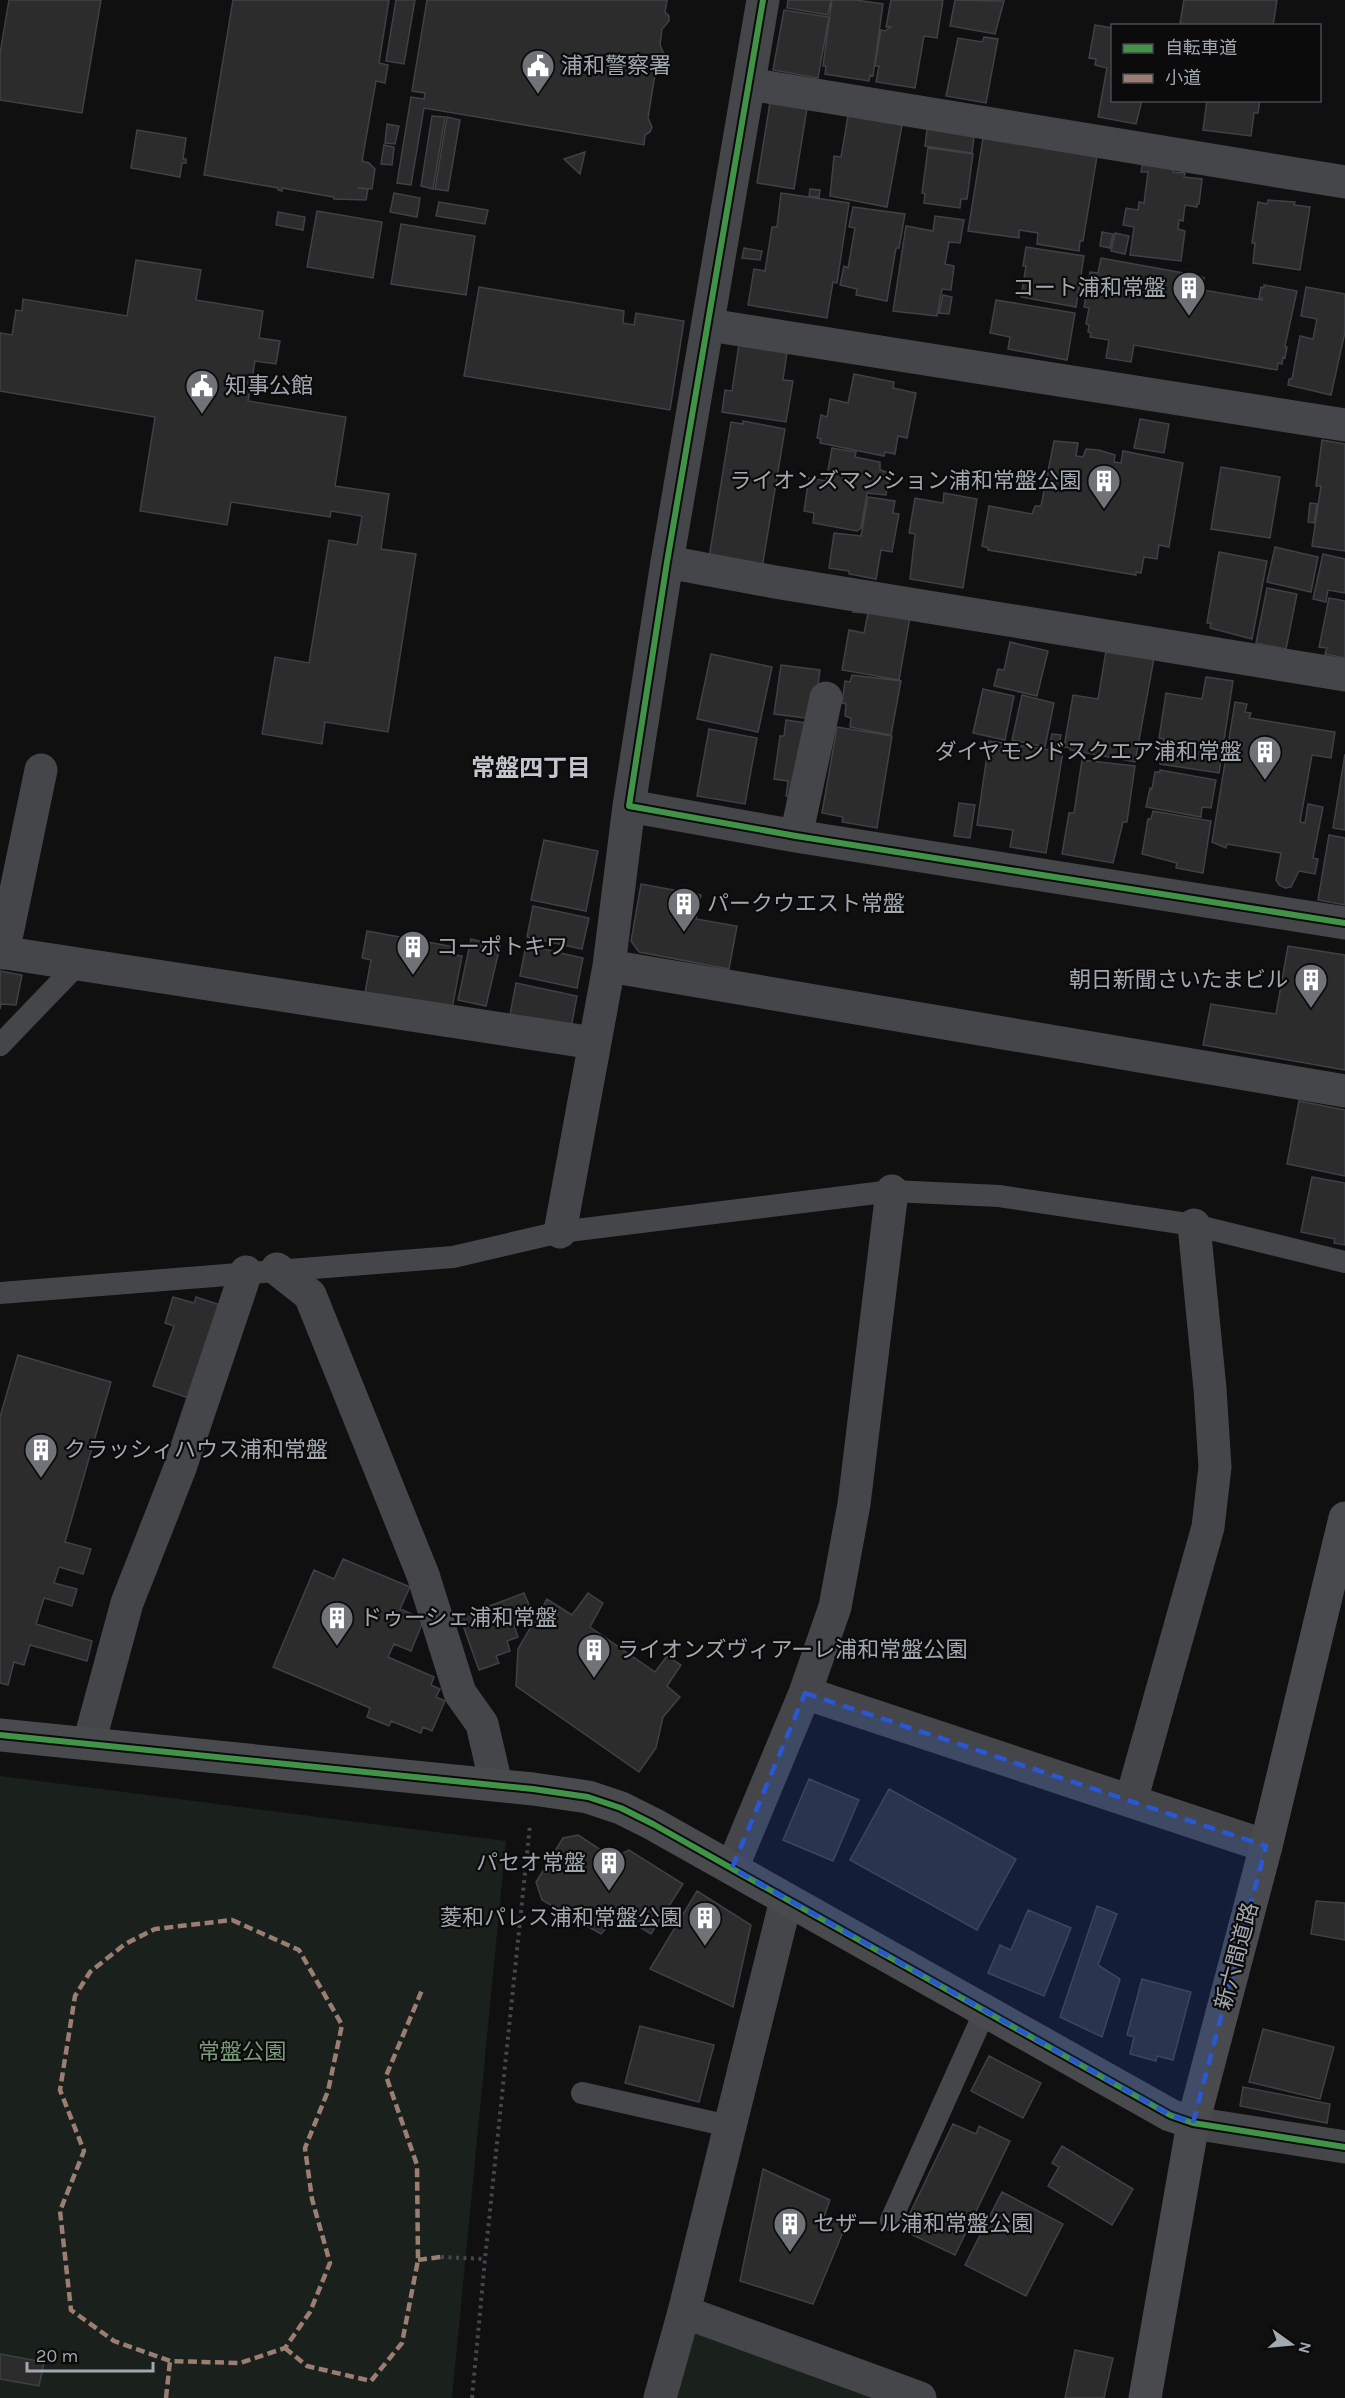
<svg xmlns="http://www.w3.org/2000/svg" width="1345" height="2398" font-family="Karla,'Noto Sans JP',sans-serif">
	<rect width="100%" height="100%" fill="#101011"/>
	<path fill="#1a201b" d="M 0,1776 L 506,1841 L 452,2398 L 0,2398 Z
		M 690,2331 L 872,2398 L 675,2398 Z"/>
	<path fill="#2c2c2d" stroke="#404144" stroke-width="1.5" d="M 9,0 L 101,0 L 82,113 L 0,100 L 0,54 Z
		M 233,0 L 389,0 L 379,63 L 388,65 L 385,83 L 376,81 L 362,161 L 369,163 L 375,169 L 372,189 L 358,188 L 368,189 L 366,200 L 334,199 L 333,197 L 282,188 L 282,191 L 278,190 L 278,188 L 204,175 Z
		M 396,0 L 415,0 L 404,64 L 386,61 Z
		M 427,0 L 667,0 L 665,12 L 669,16 L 669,21 L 662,29 L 660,45 L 664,54 L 657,62 L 648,118 L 652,127 L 650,132 L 645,135 L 644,145 L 424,108 L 411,185 L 397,183 L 411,97 L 424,99 L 425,93 L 412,91 Z
		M 788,0 L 831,0 L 828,15 L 787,8 Z
		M 832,0 L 856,0 L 883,4 L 873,76 L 870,75 L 869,81 L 825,74 L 826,66 L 823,66 Z
		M 891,0 L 943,0 L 937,38 L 924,36 L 915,88 L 876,82 L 879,66 L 875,66 L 881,30 L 885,31 L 891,27 L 886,27 Z
		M 955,0 L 1004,1 L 995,34 L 950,26 Z
		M 1184,0 L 1277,0 L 1273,26 L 1198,26 L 1180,23 Z
		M 784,10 L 829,17 L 818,78 L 773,70 Z
		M 1095,25 L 1112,28 L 1112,100 L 1142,100 L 1136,124 L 1098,117 L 1107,68 L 1095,65 L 1096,59 L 1089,58 Z
		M 984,37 L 998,39 L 986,103 L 946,96 L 958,38 L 982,42 Z
		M 771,96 L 808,102 L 794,189 L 757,183 Z
		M 1207,100 L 1260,100 L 1258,113 L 1254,113 L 1251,136 L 1203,130 Z
		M 432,116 L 445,117 L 433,189 L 421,186 Z
		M 848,116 L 903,120 L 887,207 L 830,196 L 834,156 L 841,157 Z
		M 447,117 L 460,120 L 448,191 L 435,189 Z
		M 928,122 L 975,129 L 972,153 L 925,146 Z
		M 387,124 L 399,126 L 395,144 L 385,143 Z
		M 137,130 L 186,138 L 183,159 L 186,159 L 186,163 L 182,163 L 180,177 L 131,168 Z
		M 983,138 L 1097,156 L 1083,241 L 1080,241 L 1079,251 L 1037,244 L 1038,233 L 1019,230 L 1019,238 L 968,231 Z
		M 384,145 L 394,147 L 392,165 L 381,164 Z
		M 928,148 L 973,154 L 967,199 L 961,199 L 960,208 L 924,203 L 925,194 L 922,193 Z
		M 585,152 L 580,174 L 564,159 Z
		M 1144,154 L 1175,158 L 1173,172 L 1185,173 L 1184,177 L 1202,179 L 1199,204 L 1197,204 L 1197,207 L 1185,205 L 1183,221 L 1179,220 L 1178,229 L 1185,231 L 1181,261 L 1130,255 L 1134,227 L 1123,225 L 1126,208 L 1138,210 L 1139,202 L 1144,203 L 1148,172 L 1141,172 Z
		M 810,189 L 820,190 L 819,197 L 809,196 Z
		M 394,193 L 420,198 L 417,217 L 390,212 Z
		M 781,193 L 849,203 L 837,283 L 833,282 L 827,318 L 748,305 L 754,269 L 765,271 L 772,227 L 777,227 Z
		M 1268,200 L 1295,202 L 1294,205 L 1310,207 L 1300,270 L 1253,263 L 1255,243 L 1252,243 L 1258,202 L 1267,204 Z
		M 439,202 L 488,210 L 485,224 L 436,216 Z
		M 853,207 L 905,214 L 899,248 L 896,248 L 887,301 L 856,295 L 857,289 L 840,285 L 844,266 L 848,268 L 855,228 L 849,227 Z
		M 317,211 L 382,222 L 373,278 L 307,267 Z
		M 278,212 L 305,217 L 303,230 L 276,225 Z
		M 935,216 L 964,220 L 960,243 L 949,242 L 945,264 L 954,266 L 951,290 L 942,289 L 937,316 L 893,311 L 906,226 L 933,231 Z
		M 401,224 L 475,236 L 466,295 L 391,284 Z
		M 1102,232 L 1113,234 L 1110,248 L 1100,246 Z
		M 1115,233 L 1129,236 L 1125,254 L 1111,251 Z
		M 1026,247 L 1084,256 L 1076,307 L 1021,297 L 1026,266 L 1023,266 Z
		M 744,248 L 762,251 L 760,260 L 742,258 Z
		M 1101,258 L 1200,276 L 1204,278 L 1203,285 L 1198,284 L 1197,289 L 1262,300 L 1262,298 L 1259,298 L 1261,287 L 1264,288 L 1264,285 L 1297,291 L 1285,346 L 1287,347 L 1285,358 L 1283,357 L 1282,364 L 1278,363 L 1277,370 L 1134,345 L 1131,362 L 1106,358 L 1109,340 L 1090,337 L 1091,333 L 1088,332 L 1089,325 L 1086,324 L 1089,308 L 1084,307 L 1090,272 L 1098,273 Z
		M 136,260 L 201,270 L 196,300 L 263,311 L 259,338 L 280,341 L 276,364 L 255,361 L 248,401 L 346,417 L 335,486 L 389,494 L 381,549 L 416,554 L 388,732 L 325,722 L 322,744 L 262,734 L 275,657 L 309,663 L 329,540 L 357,545 L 362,516 L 331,511 L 330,517 L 231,502 L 227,525 L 140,511 L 155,417 L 0,391 L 0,333 L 12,335 L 16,310 L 22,311 L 23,299 L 127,316 Z
		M 479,287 L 624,311 L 623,323 L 634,325 L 636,313 L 684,321 L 670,410 L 464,376 Z
		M 1306,287 L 1345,294 L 1345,332 L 1331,395 L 1288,385 L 1289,379 L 1292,379 L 1300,336 L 1313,339 L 1317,319 L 1301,316 Z
		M 943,295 L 952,297 L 949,314 L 939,313 Z
		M 996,300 L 1075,313 L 1067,360 L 1008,349 L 1010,337 L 990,333 Z
		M 739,344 L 787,352 L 783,380 L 793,381 L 786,422 L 722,412 L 725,390 L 732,391 Z
		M 854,374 L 894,382 L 893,388 L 916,393 L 907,438 L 898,436 L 895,454 L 885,452 L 884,456 L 820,443 L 821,439 L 817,438 L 821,415 L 827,417 L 830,399 L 848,403 Z
		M 1140,419 L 1169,424 L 1164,453 L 1134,448 Z
		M 743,421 L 785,429 L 762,568 L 709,558 L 731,422 L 743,424 Z
		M 1322,440 L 1345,444 L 1345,551 L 1312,546 L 1321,486 L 1316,486 Z
		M 1054,441 L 1078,443 L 1076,456 L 1083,457 L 1086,449 L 1099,450 L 1115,455 L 1114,462 L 1121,463 L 1123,451 L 1183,463 L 1169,547 L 1159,545 L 1157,559 L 1144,557 L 1141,573 L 1136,572 L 1136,575 L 988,550 L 988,548 L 982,546 L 989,506 L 1032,514 L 1035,506 L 1041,506 Z
		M 832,448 L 856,452 L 855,457 L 880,462 L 880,470 L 890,473 L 886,495 L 867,493 L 861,528 L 857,531 L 813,523 L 814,513 L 804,511 L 809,478 L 826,481 Z
		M 1221,467 L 1280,477 L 1270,538 L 1211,529 Z
		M 944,493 L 977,499 L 963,588 L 910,579 L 915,534 L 909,533 L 915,498 L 943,503 Z
		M 868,497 L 895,501 L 893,513 L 899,514 L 892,552 L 881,550 L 876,579 L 849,574 L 849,571 L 829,568 L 834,533 L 861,536 Z
		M 1310,503 L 1317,504 L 1314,523 L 1308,522 Z
		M 1275,547 L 1318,557 L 1311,592 L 1267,582 Z
		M 1219,552 L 1267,561 L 1252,639 L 1210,628 L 1211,623 L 1207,623 Z
		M 1323,554 L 1345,559 L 1345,593 L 1328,590 L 1326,602 L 1313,599 Z
		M 1267,588 L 1297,594 L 1286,649 L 1256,643 Z
		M 1329,598 L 1345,601 L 1345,658 L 1325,654 L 1327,648 L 1319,647 Z
		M 854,605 L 910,617 L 899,680 L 842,670 L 849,630 L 864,633 L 868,613 L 853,612 Z
		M 1010,642 L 1048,651 L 1037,696 L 994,686 L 998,669 L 1004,670 Z
		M 1106,651 L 1155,653 L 1135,762 L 1070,750 L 1070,748 L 1064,747 L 1073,695 L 1098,699 Z
		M 711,654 L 772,667 L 758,732 L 697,719 Z
		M 781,665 L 820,670 L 813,719 L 774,714 Z
		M 852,675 L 901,681 L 891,735 L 850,727 L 851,718 L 845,716 L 846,704 L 842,703 L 845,681 L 850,682 Z
		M 1206,677 L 1233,681 L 1219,773 L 1160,764 L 1164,739 L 1159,738 L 1166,693 L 1202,699 Z
		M 983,689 L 1014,696 L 1005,740 L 973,733 Z
		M 1022,695 L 1054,703 L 1045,747 L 1012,740 Z
		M 1235,702 L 1247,704 L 1245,712 L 1251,713 L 1249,718 L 1335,732 L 1331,758 L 1312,755 L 1300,822 L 1305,823 L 1308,804 L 1323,807 L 1313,858 L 1318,859 L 1315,874 L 1299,871 L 1291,887 L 1285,888 L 1279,885 L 1276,880 L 1281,853 L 1227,844 L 1226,848 L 1212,842 Z
		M 786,720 L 813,724 L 802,799 L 786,796 L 788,781 L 774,779 L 780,736 L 784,736 Z
		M 837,727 L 892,736 L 877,828 L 842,822 L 843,817 L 822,813 Z
		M 709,729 L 757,738 L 745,804 L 697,796 Z
		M 1052,734 L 1061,735 L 1058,750 L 1049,748 Z
		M 989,741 L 1063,752 L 1046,853 L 1010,847 L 1013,830 L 977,825 Z
		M 1345,754 L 1345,830 L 1333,828 Z
		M 1082,760 L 1135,766 L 1127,822 L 1123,822 L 1113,863 L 1062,854 L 1069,813 L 1074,813 Z
		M 1160,770 L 1216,780 L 1211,808 L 1202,807 L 1201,817 L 1146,807 L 1150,788 L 1152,789 L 1155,772 L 1160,772 Z
		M 959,803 L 975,805 L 970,838 L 954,836 Z
		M 1153,811 L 1211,821 L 1203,873 L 1176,868 L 1177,863 L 1142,854 L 1148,819 L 1151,819 Z
		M 1329,835 L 1345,838 L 1345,905 L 1318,900 Z
		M 544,840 L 598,851 L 586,911 L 531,900 Z
		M 641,884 L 701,895 L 696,919 L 737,926 L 729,969 L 639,952 L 631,941 Z
		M 533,906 L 589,918 L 582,949 L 527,937 Z
		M 367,931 L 455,947 L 454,955 L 462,956 L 452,1009 L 365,993 L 371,960 L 362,958 Z
		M 471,939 L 500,946 L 486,1006 L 458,1000 Z
		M 526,945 L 583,958 L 577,988 L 520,976 Z
		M 1288,946 L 1345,955 L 1345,1070 L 1203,1045 L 1211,1004 L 1276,1014 Z
		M 0,971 L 22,975 L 16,1005 L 1,1004 L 0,1009 Z
		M 516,983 L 577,996 L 571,1028 L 510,1015 Z
		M 1299,1101 L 1345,1110 L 1345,1176 L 1287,1164 Z
		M 1312,1177 L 1345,1183 L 1345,1245 L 1334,1243 L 1335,1239 L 1301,1232 Z
		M 173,1297 L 194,1303 L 196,1297 L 220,1305 L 189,1398 L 153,1386 L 174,1326 L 165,1323 Z
		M 18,1355 L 111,1382 L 65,1542 L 91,1549 L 83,1574 L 59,1567 L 54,1583 L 77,1589 L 72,1606 L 44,1598 L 36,1624 L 92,1641 L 87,1661 L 30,1645 L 24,1665 L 14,1662 L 8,1685 L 0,1683 L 0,1417 Z
		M 343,1559 L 410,1587 L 400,1609 L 424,1619 L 411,1651 L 394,1644 L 388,1657 L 434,1677 L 431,1685 L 440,1689 L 436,1697 L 445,1701 L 432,1731 L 423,1727 L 421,1733 L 391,1721 L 389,1726 L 367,1717 L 370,1708 L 273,1667 L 314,1570 L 334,1579 Z
		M 524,1593 L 532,1612 L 524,1615 L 526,1621 L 514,1625 L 518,1637 L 507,1641 L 510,1651 L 496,1656 L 499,1663 L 479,1670 L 460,1617 Z
		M 588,1593 L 603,1603 L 590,1627 L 655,1672 L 667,1656 L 681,1665 L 667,1686 L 680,1697 L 663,1717 L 656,1748 L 639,1772 L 516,1686 L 518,1649 L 547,1599 L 572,1615 Z
		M 809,1779 L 859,1800 L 833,1861 L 783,1840 Z
		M 889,1789 L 1016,1859 L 977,1930 L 850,1860 Z
		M 578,1835 L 613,1858 L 629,1850 L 683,1884 L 651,1934 L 618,1914 L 601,1934 L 542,1900 L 536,1882 L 563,1838 Z
		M 697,1891 L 751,1925 L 733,2007 L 650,1969 Z
		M 1316,1901 L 1345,1903 L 1345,1940 L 1311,1934 Z
		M 1097,1906 L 1117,1914 L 1098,1965 L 1120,1979 L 1102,2037 L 1060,2017 Z
		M 1028,1910 L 1071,1928 L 1044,1996 L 988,1973 L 1000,1945 L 1011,1950 Z
		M 1142,1979 L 1191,1992 L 1173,2060 L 1157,2056 L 1156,2061 L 1130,2054 L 1134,2037 L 1127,2035 Z
		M 640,2026 L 714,2045 L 699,2102 L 625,2083 Z
		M 1263,2029 L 1334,2047 L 1320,2099 L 1249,2082 Z
		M 989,2056 L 1041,2083 L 1023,2118 L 971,2091 Z
		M 1243,2087 L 1330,2104 L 1327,2123 L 1240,2106 Z
		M 953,2124 L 976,2134 L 979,2126 L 1010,2141 L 955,2255 L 902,2230 Z
		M 1062,2146 L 1133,2189 L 1112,2225 L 1048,2186 L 1059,2167 L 1052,2163 Z
		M 763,2169 L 830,2200 L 824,2217 L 846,2225 L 813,2304 L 740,2281 Z
		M 1002,2192 L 1063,2224 L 1026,2296 L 965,2265 Z
		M 1075,2350 L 1113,2358 L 1104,2398 L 1065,2398 Z
		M 0,2354 L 44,2362 L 39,2386 L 0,2379 Z"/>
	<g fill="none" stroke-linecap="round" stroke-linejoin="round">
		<path stroke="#46474a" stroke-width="4" stroke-dasharray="3 4.5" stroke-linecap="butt" d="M 441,2257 L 485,2259
			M 472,2398 L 485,2259 L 530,1825"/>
		<path stroke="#444649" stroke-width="22" d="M 0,1045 L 77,965
			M 0,1293 L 453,1257 L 560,1232 L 892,1191 L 999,1196 L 1194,1225 L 1345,1262
			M 582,2093 L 729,2126
			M 891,2220 L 985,2011"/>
		<path stroke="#444649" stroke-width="33" d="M 763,0 L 667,562 L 629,806 L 796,836 L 1345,923
			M 749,84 L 1345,182
			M 709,325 L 1345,425
			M 667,562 L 775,582 L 1345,675
			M 796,836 L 826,698
			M 0,952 L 594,1043
			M 3,953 L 41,770
			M 609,966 L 1345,1091
			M 560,1232 L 609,966 L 629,806
			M 277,1269 L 310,1295 L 423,1575 L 460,1693 L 482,1724 L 496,1784
			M 805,1693 L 1266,1846
			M 89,1743 L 127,1603 L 180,1468 L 246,1272
			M 1131,1801 L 1208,1527 L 1215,1467 L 1210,1389 L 1194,1225
			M 732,1868 L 805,1693 L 835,1607 L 854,1504 L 892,1191
			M 1193,2123 L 1345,2147
			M 684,2312 L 920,2398
			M 660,2398 L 684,2312 L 786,1900"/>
		<path stroke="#484a4d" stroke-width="33" d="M 0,1735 L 533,1789 L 588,1797 L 621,1808 L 653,1824 L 1170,2115 L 1193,2123
			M 1145,2398 L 1193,2123 L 1266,1846 L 1345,1518"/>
		<path stroke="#9b7d72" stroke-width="4.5" stroke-dasharray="9 4.5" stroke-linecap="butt" d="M 232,1920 L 299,1950 L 342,2025 L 328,2091 L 305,2148 L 312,2199 L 330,2263 L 310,2312 L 285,2348 L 240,2363 L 170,2361 L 114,2341 L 71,2310 L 60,2211 L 84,2151 L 60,2090 L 75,1996 L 90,1972 L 125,1944 L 155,1929 Z
			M 418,2260 L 441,2257
			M 285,2348 L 307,2366 L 371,2381 L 402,2343 L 418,2260 L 417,2165 L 386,2076 L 422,1990
			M 166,2398 L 170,2361"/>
		<g stroke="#0b0b0c" stroke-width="10">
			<path id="cycleway" d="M 763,0 L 667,562 L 629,806 L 796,836 L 1345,923
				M 0,1735 L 533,1789 L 588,1797 L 621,1808 L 653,1824 L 1170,2115 L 1193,2123 L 1345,2147"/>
		</g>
		<use href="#cycleway" stroke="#419447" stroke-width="6"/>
	</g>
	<path fill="#2a57d4" fill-opacity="0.2" stroke="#2a57d4" stroke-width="4.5" stroke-dasharray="12 8" stroke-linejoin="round" d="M 805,1693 L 1266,1846 L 1193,2123 L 1170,2115 L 732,1868 Z"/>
	<defs>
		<g id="civic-pin" transform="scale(1.725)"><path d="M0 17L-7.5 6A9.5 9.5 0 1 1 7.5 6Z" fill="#6f7378" stroke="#0b0b0c"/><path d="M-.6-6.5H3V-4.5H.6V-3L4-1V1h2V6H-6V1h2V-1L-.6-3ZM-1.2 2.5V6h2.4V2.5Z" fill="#fff"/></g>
		<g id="building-pin" transform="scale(1.725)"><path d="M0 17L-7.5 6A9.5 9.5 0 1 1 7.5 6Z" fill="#6f7378" stroke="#0b0b0c"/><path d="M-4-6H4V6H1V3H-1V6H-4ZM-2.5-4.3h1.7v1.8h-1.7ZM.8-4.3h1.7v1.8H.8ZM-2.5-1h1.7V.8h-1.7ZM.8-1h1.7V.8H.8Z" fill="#fff"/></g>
	</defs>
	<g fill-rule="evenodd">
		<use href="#civic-pin" x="538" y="66"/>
		<use href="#building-pin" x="1189" y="288"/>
		<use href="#civic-pin" x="202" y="386"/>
		<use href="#building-pin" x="1104" y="481"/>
		<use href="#building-pin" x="1265" y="752"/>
		<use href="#building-pin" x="684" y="904"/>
		<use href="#building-pin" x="413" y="947"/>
		<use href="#building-pin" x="1311" y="980"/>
		<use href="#building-pin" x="41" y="1450"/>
		<use href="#building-pin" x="337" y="1618"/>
		<use href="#building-pin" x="594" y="1650"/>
		<use href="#building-pin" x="609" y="1863"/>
		<use href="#building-pin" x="705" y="1918"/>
		<use href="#building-pin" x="790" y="2224"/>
	</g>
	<g text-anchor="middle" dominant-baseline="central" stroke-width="4.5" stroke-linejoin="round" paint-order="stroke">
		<g font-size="22" fill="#a2a8b0" stroke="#0b0b0c" text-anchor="start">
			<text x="561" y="66">浦和警察署</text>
			<text x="1166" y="288" text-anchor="end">コート浦和常盤</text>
			<text x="225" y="386">知事公館</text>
			<text x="1081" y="481" text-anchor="end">ライオンズマンション浦和常盤公園</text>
			<text x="1242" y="752" text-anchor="end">ダイヤモンドスクエア浦和常盤</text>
			<text x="707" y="904">パークウエスト常盤</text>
			<text x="436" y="947">コーポトキワ</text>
			<text x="1288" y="980" text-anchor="end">朝日新聞さいたまビル</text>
			<text x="64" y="1450">クラッシィハウス浦和常盤</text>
			<text x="360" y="1618">ドゥーシェ浦和常盤</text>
			<text x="617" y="1650">ライオンズヴィアーレ浦和常盤公園</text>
			<text x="586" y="1863" text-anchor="end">パセオ常盤</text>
			<text x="682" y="1918" text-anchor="end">菱和パレス浦和常盤公園</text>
			<text x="813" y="2224">セザール浦和常盤公園</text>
		</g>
		<g font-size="22" fill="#a2a8b0" stroke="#0b0b0c">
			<text transform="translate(1237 1956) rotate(-75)">新六間道路</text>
		</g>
		<g font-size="22" fill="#7b9a7a" stroke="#0b0b0c">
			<text x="242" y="2052">常盤公園</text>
		</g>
		<g font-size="24" font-weight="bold" fill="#c3c6cd" stroke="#0b0b0c">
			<text x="531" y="768">常盤四丁目</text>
		</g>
	</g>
	<rect x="1111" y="24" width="210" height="78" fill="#0b0b0c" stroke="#474a4e" stroke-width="1.5"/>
	<rect x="1123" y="44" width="30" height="9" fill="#419447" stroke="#474a4e" stroke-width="1.5"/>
	<text x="1165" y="54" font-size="18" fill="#a2a8b0">自転車道</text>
	<rect x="1123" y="74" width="30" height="9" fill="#9b7d72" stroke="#474a4e" stroke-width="1.5"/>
	<text x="1165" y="84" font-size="18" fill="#a2a8b0">小道</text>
	<g transform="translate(1291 2344) rotate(105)" stroke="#0b0b0c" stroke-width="4.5" paint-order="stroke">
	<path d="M0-4.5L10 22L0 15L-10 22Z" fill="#a2a8b0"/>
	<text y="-9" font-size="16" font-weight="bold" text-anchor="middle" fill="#a2a8b0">N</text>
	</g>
	<path d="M27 2362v9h126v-9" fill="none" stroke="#a2a8b0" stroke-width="3"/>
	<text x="36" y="2362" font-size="18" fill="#a2a8b0" stroke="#0b0b0c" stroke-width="4.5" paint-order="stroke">20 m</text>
</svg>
